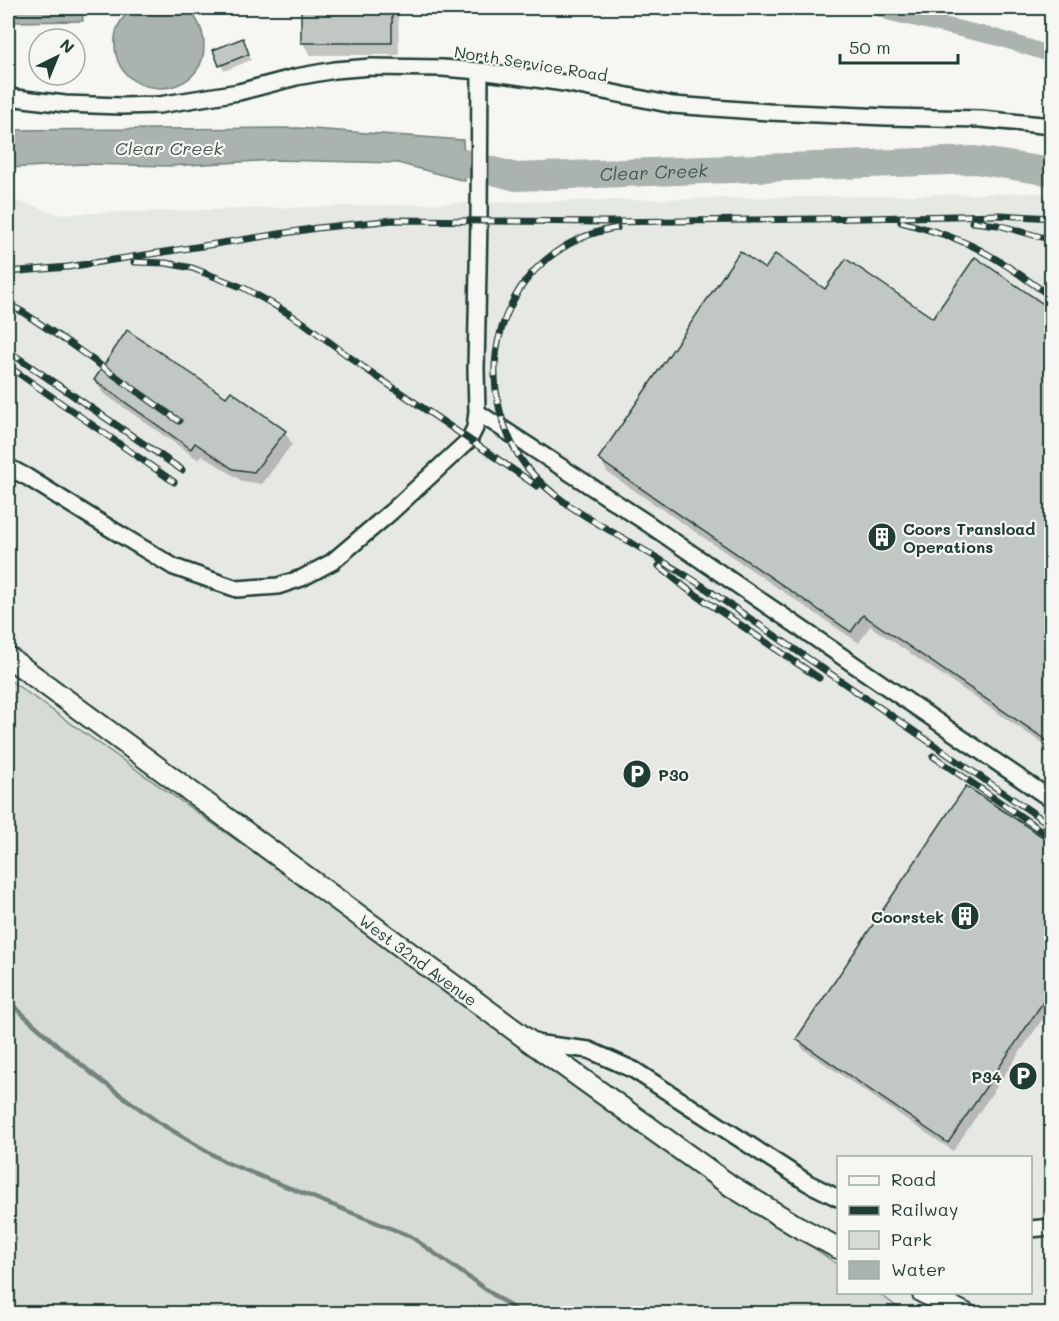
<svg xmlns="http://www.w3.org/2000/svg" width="1059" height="1321" font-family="Mali,sans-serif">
	<rect width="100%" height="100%" fill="#f6f6f2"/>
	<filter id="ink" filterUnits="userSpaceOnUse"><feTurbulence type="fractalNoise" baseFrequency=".0167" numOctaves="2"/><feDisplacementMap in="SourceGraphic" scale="12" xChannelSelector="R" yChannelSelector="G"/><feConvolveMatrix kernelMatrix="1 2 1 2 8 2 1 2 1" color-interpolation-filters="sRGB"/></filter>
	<g filter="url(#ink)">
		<path fill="#e6e8e4" d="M 1042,193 L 1051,196 L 1051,1313 L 918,1313 L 874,1293 L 1030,1292 L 1030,1158 L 838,1158 L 838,1275 L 8,708 L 8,198 L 58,214 L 500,202 Z"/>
		<path fill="#d6dbd6" stroke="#7a8c85" stroke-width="1.5" d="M 8,679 L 838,1265 L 838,1292 L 878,1293 L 899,1308 L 911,1313 L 8,1313 Z"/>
		<path fill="#aab3ae" stroke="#72847d" stroke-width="1.5" d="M 8,8 L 82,8 L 83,21 L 8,22 Z
			M 134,8 L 185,8 C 198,16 204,32 204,47 C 203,103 110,103 115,38 C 116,26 124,14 134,8 Z
			M 299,128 L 463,140 L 465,181 L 398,163 L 276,160 L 170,166 L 83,164 L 8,168 L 8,130 Z"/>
		<path fill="#0003" d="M 303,8 L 398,8 L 399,55 L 310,55 L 303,43 Z
			M 245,46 L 251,60 L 224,71 L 215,51 Z
			M 766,271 L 826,291 L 933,320 L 1052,312 L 1052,750 L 870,626 L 859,643 L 607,472 L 600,459 Z
			M 95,380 L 285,432 L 292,444 L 262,484 L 242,481 L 202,455 L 199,460 L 103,393 Z
			M 1052,845 L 1052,1005 L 953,1151 L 803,1049 L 797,1039 Z"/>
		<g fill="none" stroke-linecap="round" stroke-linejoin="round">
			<path stroke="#72847d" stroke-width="4.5" d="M 8,1001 L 55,1043 L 95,1076 L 158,1122 L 225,1162 L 410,1236 L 521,1314"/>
			<path stroke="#aab3ae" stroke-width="16" d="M 879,8 L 891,13 L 999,38 L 1052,55"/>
			<path stroke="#aab3ae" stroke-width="28" id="s1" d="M 426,153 L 516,177 L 975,160 L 1052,172"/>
		</g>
		<path fill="#c1c8c3" stroke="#1f3d34" stroke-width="1.5" d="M 301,8 L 392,8 L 392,43 L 301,43 Z
			M 243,38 L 249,54 L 219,66 L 213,50 Z
			M 740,251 L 765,269 L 775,254 L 825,289 L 846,259 L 933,318 L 975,257 L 1052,310 L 1052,744 L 863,615 L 851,632 L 598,459 Z
			M 127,330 L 226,397 L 231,391 L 286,431 L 254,472 L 233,469 L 195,443 L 191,449 L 94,380 Z
			M 966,786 L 1052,843 L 1052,989 L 948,1143 L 796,1039 Z"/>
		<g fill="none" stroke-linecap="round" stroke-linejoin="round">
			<g stroke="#1f3d34" stroke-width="20">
				<path id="minor" d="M 8,97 L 65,104 L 121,106 L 159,105 L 239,92 L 296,77 L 335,70 L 371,67 L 442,68 L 480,71 L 564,83 L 673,105 L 769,112 L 887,117 L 981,119 L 1052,126
					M 477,412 L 647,523 L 1052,800
					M 8,467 L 27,477 L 88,515 L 174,567 L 237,589 L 278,586 L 302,578 L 332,562 L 391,512 L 469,440 L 475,428 L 477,412 L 476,369 L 479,220 L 480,71
					M 534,1043 L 589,1050 L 634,1070 L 808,1183 L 838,1198
					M 1030,1229 L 1052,1227"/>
			</g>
			<g stroke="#1f3d34" stroke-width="24">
				<g id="tertiary">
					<path id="s2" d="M 8,657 L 532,1043 L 731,1186 L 795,1225 L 838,1248"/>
					<path d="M 922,1292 L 966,1314"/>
				</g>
			</g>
			<use href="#minor" stroke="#f6f6f2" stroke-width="15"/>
			<use href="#tertiary" stroke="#f6f6f2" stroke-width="20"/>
			<g stroke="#1f3d34" stroke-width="7">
				<path id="rail" d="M 901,222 C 931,230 963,239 989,255 C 1011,267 1031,283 1052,297
					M 972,222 L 998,225 L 1052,240
					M 617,228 C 572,234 530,264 511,305 C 496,335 491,370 498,402 C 502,423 512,448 525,465 C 550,497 587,518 623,538 C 649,553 675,568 701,585 L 1052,826
					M 134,262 L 166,263 L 192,268 L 244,288 L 271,303 L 304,323 L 363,367 L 537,486
					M 8,272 L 68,267 L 317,228 L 393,220 L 606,222 L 816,219 L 1001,215 L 1052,218
					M 8,304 L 21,311 L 69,343 L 179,421
					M 8,351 L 182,470
					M 8,366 L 174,482
					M 659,566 L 686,588 L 819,678
					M 933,756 L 1052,838"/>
			</g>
			<use href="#rail" stroke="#f6f6f2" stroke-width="4.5" stroke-dasharray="14" stroke-linecap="butt"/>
		</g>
	</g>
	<defs>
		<g id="building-disc" transform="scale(1.5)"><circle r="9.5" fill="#1f3d34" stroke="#f6f6f2"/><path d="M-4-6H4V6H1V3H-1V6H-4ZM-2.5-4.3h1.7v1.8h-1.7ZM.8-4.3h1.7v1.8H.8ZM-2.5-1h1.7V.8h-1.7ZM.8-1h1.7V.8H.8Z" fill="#fff"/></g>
		<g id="parking-disc" transform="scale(1.5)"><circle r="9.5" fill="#1f3d34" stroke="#f6f6f2"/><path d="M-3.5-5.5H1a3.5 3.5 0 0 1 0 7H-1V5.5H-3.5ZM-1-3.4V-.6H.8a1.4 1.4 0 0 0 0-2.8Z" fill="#fff"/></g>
	</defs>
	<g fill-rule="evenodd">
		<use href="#building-disc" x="882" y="537"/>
		<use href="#parking-disc" x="637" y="774"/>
		<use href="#building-disc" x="965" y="916"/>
		<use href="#parking-disc" x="1023" y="1076"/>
	</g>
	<g text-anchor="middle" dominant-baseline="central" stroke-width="4.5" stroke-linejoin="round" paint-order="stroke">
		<g font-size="16" fill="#1f3d34" stroke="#f6f6f2">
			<text transform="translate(531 63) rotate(9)">North Service Road</text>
			<text stroke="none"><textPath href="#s2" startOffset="510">West 32nd Avenue</textPath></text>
		</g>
		<g font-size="16" font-weight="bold" fill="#1f3d34" stroke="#f6f6f2" text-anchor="start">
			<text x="903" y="528">Coors Transload<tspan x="903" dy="18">Operations</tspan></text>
			<text x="658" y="774">P30</text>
			<text x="944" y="916" text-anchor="end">Coorstek</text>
			<text x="1002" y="1076" text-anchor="end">P34</text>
		</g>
		<g font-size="18" font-style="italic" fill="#425a52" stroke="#f6f6f2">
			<text x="169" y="148">Clear Creek</text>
			<text stroke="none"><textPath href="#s1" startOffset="231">Clear Creek</textPath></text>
		</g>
	</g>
	<rect width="1059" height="1321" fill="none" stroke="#f6f6f2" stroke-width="30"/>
	<rect x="15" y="15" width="1029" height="1291" fill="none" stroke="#1f3d34" stroke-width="2" filter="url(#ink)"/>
	<rect x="837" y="1156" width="195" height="138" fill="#f6f6f2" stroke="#a0aca6" stroke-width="1.5"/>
	<rect x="849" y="1176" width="30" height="9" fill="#f6f6f2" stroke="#a0aca6" stroke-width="1.5"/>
	<text x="891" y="1186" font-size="18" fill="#1f3d34">Road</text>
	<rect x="849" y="1206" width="30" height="9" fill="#1f3d34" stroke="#a0aca6" stroke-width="1.5"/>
	<text x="891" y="1216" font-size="18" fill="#1f3d34">Railway</text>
	<rect x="849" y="1231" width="30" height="18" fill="#d6dbd6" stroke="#a0aca6" stroke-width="1.5"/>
	<text x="891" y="1246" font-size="18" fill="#1f3d34">Park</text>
	<rect x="849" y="1261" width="30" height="18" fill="#aab3ae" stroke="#a0aca6" stroke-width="1.5"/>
	<text x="891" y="1276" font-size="18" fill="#1f3d34">Water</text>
	<g transform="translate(57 57) rotate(43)"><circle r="28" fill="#f6f6f2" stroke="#a0aca6" stroke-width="1.5"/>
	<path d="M0-4.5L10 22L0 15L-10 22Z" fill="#1f3d34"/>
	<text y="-9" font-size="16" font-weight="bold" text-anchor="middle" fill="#1f3d34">N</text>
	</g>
	<path d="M840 54v9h118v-9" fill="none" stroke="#1f3d34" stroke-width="3"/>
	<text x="849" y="54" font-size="18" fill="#1f3d34" stroke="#f6f6f2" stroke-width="4.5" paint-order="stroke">50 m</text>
</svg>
